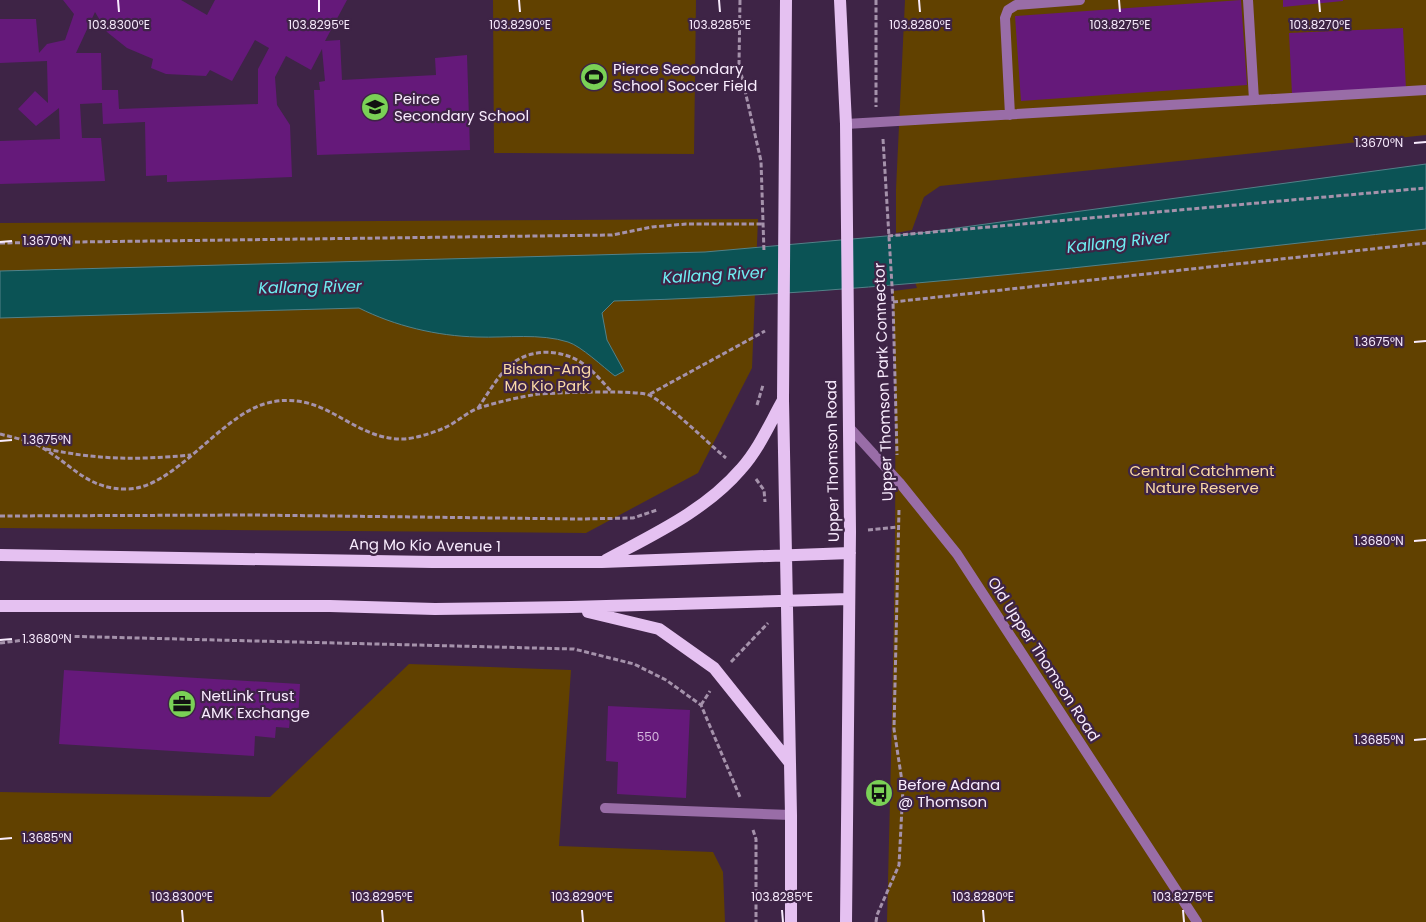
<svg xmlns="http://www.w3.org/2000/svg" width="1426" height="922" font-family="Poppins,sans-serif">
	<rect width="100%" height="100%" fill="#3e2446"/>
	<path fill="#614100" d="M 493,0 L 696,0 L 694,154 L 494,153 Z
		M 905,0 L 1426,0 L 1426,135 L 940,186 L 924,197 L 912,230 L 896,233 L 896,189 Z
		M 758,219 L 752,368 L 698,473 L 586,533 L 0,528 L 0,223 Z
		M 1426,229 L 1426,922 L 887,922 C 892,711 899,501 893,291 L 917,288 L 915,282 L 1001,275 Z
		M 409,664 L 571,670 L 559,846 L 713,852 L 723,872 L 725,922 L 0,922 L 0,792 L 270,797 Z"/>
	<path fill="#0b5355" stroke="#528188" d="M 1426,164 L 1426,229 C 1156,258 886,294 614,301 L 602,313 L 607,340 L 624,371 L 615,376 C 603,367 581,346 568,342 C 540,333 507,338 477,337 C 437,336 395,326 359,308 L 0,318 L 0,271 L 705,252 L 920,233 Z"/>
	<path fill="#65197a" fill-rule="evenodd" d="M 63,0 L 181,0 L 207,15 L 215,0 L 347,0 L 325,41 L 340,40 L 342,80 L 436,75 L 435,58 L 467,55 L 470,150 L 317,155 L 314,90 L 320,90 L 319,82 L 325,81 L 322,49 L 311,70 L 286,56 L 275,77 L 277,105 L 290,125 L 292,177 L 167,182 L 167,175 L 146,176 L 145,122 L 103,124 L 102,103 L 80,104 L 82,138 L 101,138 L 105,181 L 0,184 L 0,141 L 60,139 L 59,108 L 36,126 L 18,109 L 35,91 L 48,103 L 47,61 L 0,63 L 0,19 L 36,19 L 39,53 L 47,44 L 65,40 L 74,14 ZM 95,12 L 107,32 L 127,48 L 153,59 L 151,68 L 166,74 L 206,76 L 210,70 L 232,81 L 255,40 L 269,48 L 258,69 L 258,104 L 119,109 L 118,90 L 102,90 L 101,53 L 76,53 Z
		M 1241,0 L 1247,85 L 1021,101 L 1015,16 Z
		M 1283,0 L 1343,0 L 1343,1 L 1283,7 Z
		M 1403,28 L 1406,89 L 1292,94 L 1289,33 Z
		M 64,670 L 300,684 L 298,720 L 290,719 L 289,728 L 276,727 L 275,738 L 255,736 L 254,756 L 59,744 Z
		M 608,706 L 690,710 L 686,798 L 617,794 L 618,762 L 606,761 Z"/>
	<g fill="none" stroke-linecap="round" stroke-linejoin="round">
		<path stroke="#a592ab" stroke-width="3" stroke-dasharray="5 2.5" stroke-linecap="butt" d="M 740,0 L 739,64 L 761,161 L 764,252
			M 876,0 L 876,107
			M 883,139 L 893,302 L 897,455
			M 888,236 L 1426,188
			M 0,243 L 612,235 L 652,227 L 686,224 L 762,224
			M 893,302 L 1426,243
			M 650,394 L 765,331
			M 757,405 L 763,385
			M 478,408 C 487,395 496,379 507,368 C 527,348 559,348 582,363 C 593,370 603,383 612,392
			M 0,434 C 15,438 33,441 46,450 C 75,468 90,490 128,489 C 174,488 219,418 264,404 C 325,386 350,441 405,439 C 416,438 433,433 444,428 C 456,423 467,412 479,408 C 497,402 520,397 538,394 C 555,393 641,389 651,396 C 678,412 702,438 726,458
			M 46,449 C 100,460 137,460 191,455
			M 756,479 L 764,490 L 765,502
			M 0,516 L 251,515 L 580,519 L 633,518 L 657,510
			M 868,530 L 899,527
			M 0,643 L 58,636 L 574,649 L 634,664 L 666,680 L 701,705 L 740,797
			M 731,662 L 768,623
			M 701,705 L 710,691
			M 753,830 L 756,839 L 756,922
			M 876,922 L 877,915 L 899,865 L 903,788 L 894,729 L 899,509"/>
		<path stroke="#996da7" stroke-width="10" d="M 1248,0 L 1254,100
			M 1010,115 L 1005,18 L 1008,10 L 1016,5 L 1080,0
			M 846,124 L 1426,90
			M 605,808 L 791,815"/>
		<path stroke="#996da7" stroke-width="10" d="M 848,426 L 899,482 L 957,554 L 1197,922"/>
		<path stroke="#e5c1f1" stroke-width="12" d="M 786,0 L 783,400 L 791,815 L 791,922
			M 840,0 L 846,124 L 850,532 L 846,922
			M 0,555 L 432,562 L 602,562 L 850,553
			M 606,560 C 654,534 705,511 741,469 C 759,449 770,423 783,400
			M 0,606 L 330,606 L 435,609 L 571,607 L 849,599
			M 588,612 L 659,629 L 714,668 L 790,763"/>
	</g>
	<path fill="none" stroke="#f9ecfe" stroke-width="2" d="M 118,0 L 119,12M 319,0 L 319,12M 519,0 L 520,12M 719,0 L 720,12M 919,0 L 920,12M 1119,0 L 1120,12M 1319,0 L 1320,12M 1414,143 L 1426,142M 0,242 L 12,241M 1414,342 L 1426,341M 0,441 L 12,440M 1414,541 L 1426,540M 0,640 L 12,639M 1414,740 L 1426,739M 0,839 L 12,838M 182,910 L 183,922M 382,910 L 383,922M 582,910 L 583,922M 782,910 L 783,922M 983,910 L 984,922M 1183,910 L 1184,922"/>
	<defs>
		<g id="stadium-disc" transform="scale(1.4375)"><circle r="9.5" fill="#7ad156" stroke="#3e2446"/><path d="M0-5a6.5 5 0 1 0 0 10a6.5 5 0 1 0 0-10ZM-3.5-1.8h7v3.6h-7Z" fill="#111"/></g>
		<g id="school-disc" transform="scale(1.4375)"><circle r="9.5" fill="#7ad156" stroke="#3e2446"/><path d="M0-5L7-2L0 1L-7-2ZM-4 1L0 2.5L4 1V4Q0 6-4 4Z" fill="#111"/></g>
		<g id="office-disc" transform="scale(1.4375)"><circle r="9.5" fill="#7ad156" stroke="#3e2446"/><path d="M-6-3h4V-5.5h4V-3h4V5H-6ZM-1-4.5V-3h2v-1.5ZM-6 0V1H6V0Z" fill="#111"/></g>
		<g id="bus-disc" transform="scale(1.4375)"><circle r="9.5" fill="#7ad156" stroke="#3e2446"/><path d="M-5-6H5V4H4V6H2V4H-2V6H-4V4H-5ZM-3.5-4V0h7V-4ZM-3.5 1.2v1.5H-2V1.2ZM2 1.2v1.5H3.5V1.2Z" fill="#111"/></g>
	</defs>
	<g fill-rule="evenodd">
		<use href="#stadium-disc" x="594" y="77"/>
		<use href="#school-disc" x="375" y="107"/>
		<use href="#office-disc" x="182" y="704"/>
		<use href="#bus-disc" x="879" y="793"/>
	</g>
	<g text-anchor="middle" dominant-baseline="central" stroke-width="4.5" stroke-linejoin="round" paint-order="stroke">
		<g font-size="12" fill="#d4b7dd">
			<text x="648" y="736">550</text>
		</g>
		<g font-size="15" fill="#f9ecfe" stroke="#3e2446" text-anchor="start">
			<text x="613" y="68">Pierce Secondary<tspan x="613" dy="17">School Soccer Field</tspan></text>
			<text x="394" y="98">Peirce<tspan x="394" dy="17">Secondary School</tspan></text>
			<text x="201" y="695">NetLink Trust<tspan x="201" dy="17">AMK Exchange</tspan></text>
			<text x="898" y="784">Before Adana<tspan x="898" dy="17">@ Thomson</tspan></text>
		</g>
		<g font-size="15" fill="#fbd9a5" stroke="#3e2446">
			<text x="547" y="368">Bishan-Ang<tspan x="547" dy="17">Mo Kio Park</tspan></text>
			<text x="1202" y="470">Central Catchment<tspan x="1202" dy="17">Nature Reserve</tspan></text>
		</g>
		<g font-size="15" fill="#f9ecfe" stroke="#3e2446">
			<text transform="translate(883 382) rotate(-92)">Upper Thomson Park Connector</text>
			<text transform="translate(832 461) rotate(-91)">Upper Thomson Road</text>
			<text transform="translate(425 545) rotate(1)">Ang Mo Kio Avenue 1</text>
			<text transform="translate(1044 659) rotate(57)">Old Upper Thomson Road</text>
		</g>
		<g font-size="16" font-style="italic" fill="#6ef0f3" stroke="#3e2446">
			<text transform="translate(1118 242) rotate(-6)">Kallang River</text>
			<text transform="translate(714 275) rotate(-3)">Kallang River</text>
			<text transform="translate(310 287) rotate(-1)">Kallang River</text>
		</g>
	</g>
	<g font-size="12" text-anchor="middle" fill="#f9ecfe" stroke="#3e2446" stroke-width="4.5" stroke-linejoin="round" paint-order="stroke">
		<text x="119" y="29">103.8300°E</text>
		<text x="319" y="29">103.8295°E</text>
		<text x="520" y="29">103.8290°E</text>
		<text x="720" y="29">103.8285°E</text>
		<text x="920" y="29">103.8280°E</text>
		<text x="1120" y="29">103.8275°E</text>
		<text x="1320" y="29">103.8270°E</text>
		<text x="1379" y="147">1.3670°N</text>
		<text x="47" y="245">1.3670°N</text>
		<text x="1379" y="346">1.3675°N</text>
		<text x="47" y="444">1.3675°N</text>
		<text x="1379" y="545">1.3680°N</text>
		<text x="47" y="643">1.3680°N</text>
		<text x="1379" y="744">1.3685°N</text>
		<text x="47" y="842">1.3685°N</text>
		<text x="182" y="901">103.8300°E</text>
		<text x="382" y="901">103.8295°E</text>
		<text x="582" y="901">103.8290°E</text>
		<text x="782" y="901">103.8285°E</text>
		<text x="983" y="901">103.8280°E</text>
		<text x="1183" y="901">103.8275°E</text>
	</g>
</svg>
